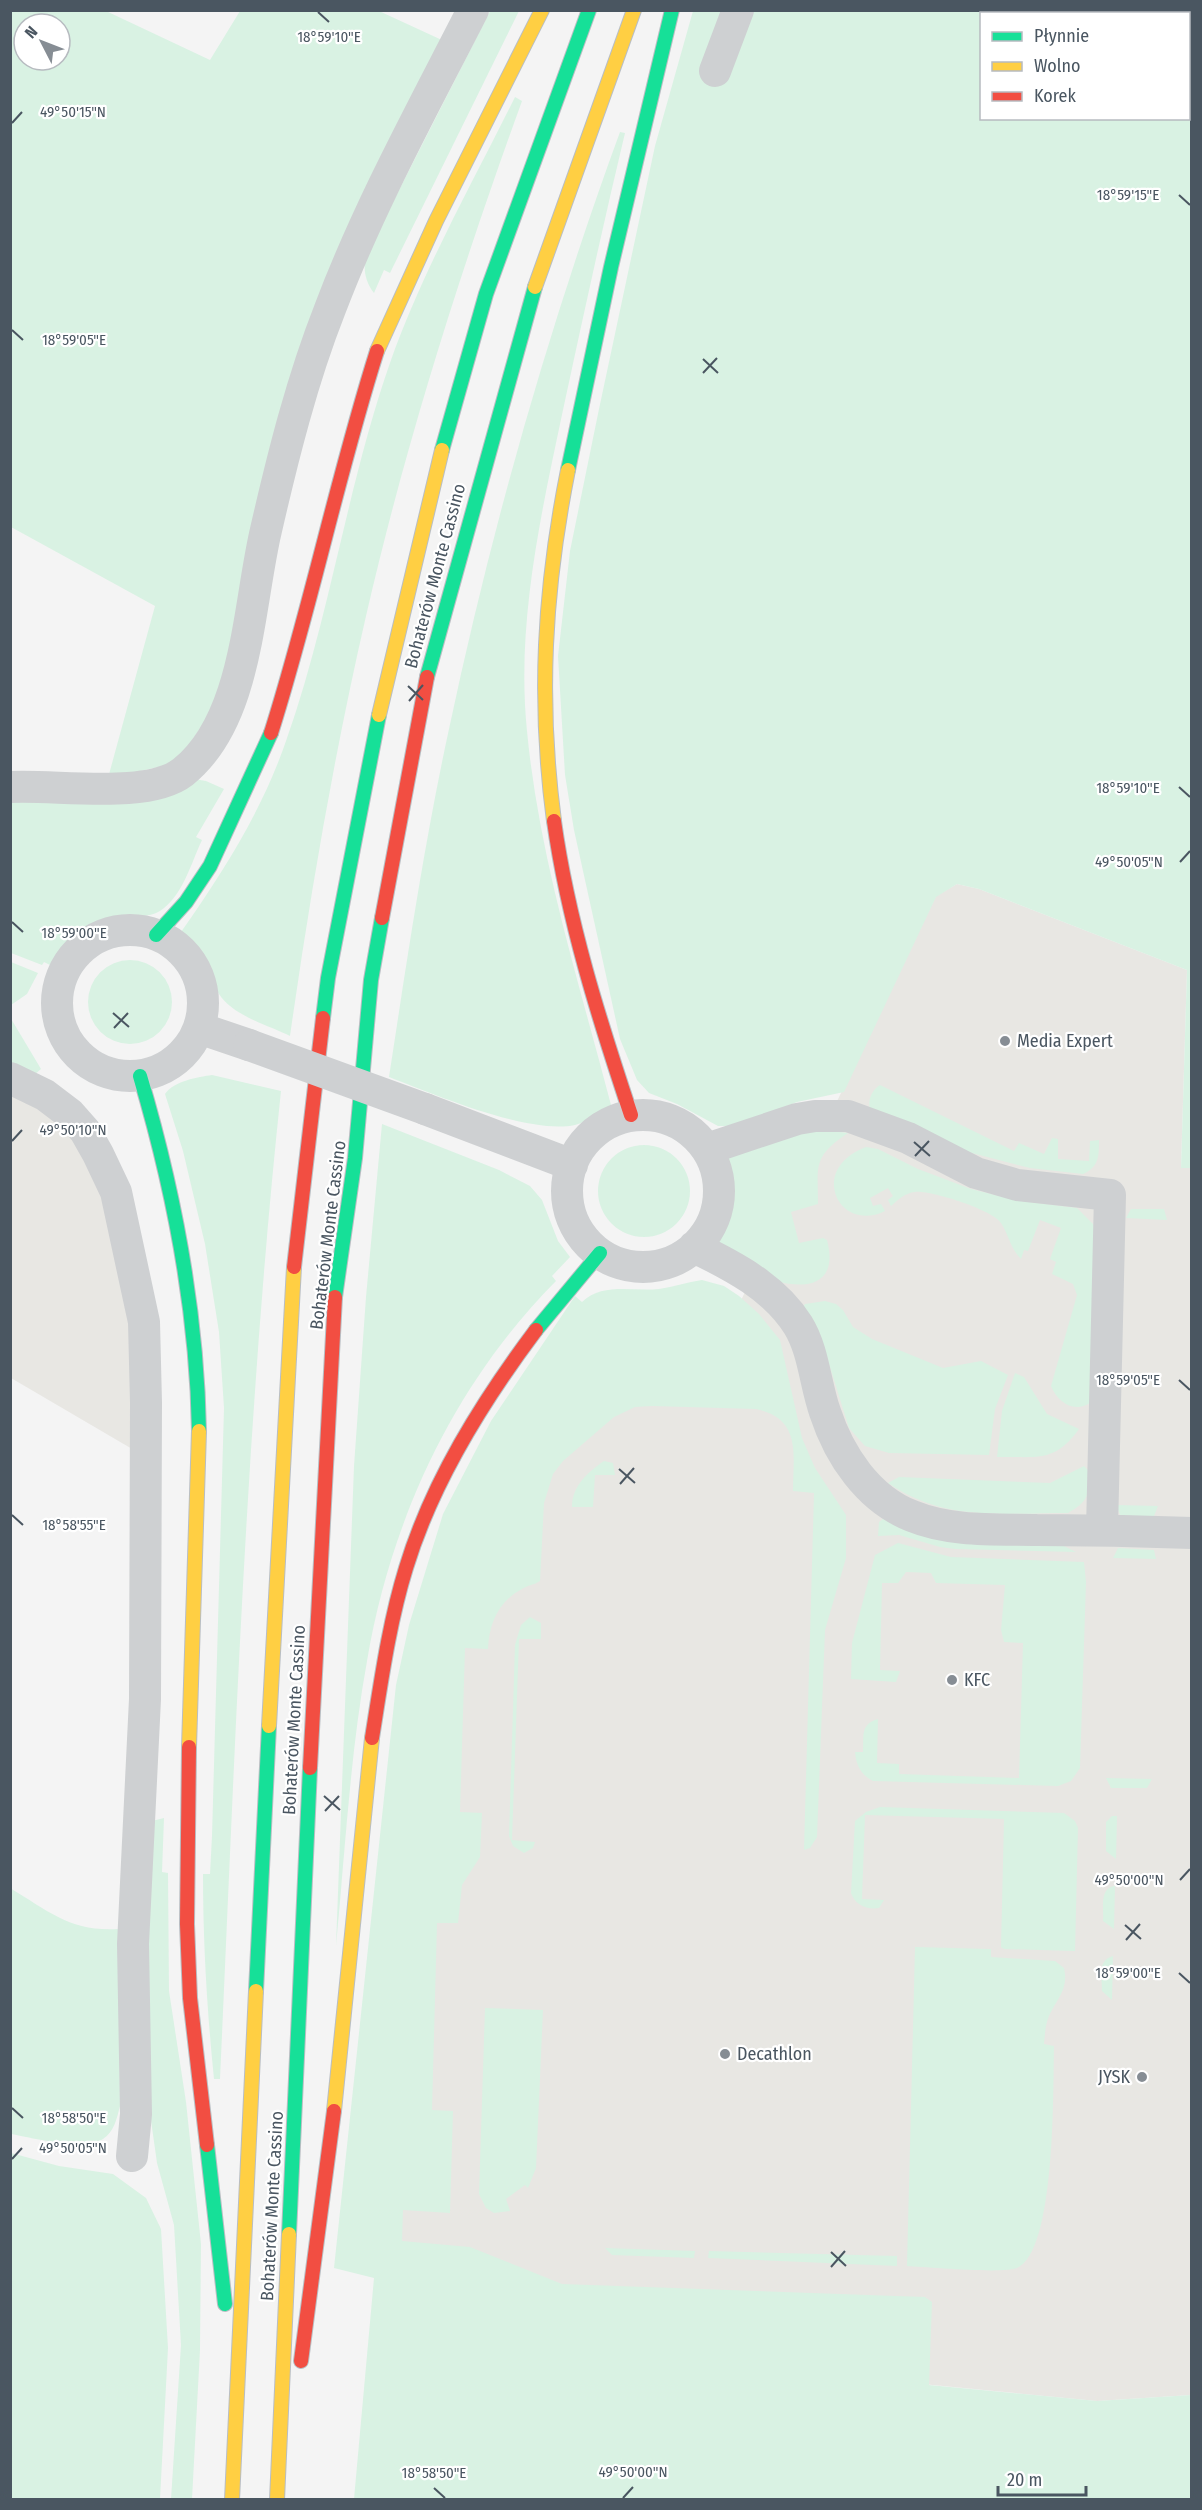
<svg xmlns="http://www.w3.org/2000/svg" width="1202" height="2510" font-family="'Fira Sans Condensed',sans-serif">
	<rect width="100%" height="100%" fill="#f4f4f4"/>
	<path fill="#e8e7e3" d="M 957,884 L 979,889 L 1187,970 L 1181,1167 L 1192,1168 L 1191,2395 L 1097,2401 L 549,2348 L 374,2278 L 459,1588 L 520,1462 L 731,1321 L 936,896 Z
		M 11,1090 L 46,1111 L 73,1138 L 97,1175 L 135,1323 L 139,1453 L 11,1378 Z"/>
	<path fill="#d9f2e3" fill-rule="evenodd" d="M 10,11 L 106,11 L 210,60 L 240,11 L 379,11 L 444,41 L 323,304 L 220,698 L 177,763 L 108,778 L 155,606 L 11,527 ZM 24,24 L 60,24 L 60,60 L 24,60 Z
		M 490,11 L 519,11 L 390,273 L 384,270 L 374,293 C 365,281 363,270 366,255 Z
		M 693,11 L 1191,11 L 1191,1168 L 1181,1168 L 1187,970 L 979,889 L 957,884 L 936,897 L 844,1092 L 797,1102 L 736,1126 L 718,1126 L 677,1104 L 649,1093 L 637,1080 L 620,1039 L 574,830 L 565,775 L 558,656 L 570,551 L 599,409 L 655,146 ZM 982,14 L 1188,14 L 1188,118 L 982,118 Z
		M 515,97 L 522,101 C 461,269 406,442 366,616 C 334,755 310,895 290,1036 C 268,1025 233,1016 219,994 C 204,970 206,952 181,932 C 223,872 262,811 286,741 C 330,617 347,485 391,360 C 423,270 472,184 515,97 Z
		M 620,132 L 625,133 C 603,225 583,317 563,410 C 541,514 516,624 527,731 C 539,858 579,982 611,1105 C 600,1112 588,1122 575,1125 C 528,1135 434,1094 389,1077 C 407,960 424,844 449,729 C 492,526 549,326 620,132 Z
		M 194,779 L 206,781 L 224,789 L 196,837 L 202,840 C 191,863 183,896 160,911 C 149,918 132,916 119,917 C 89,920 65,940 50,965 L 44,962 L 42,965 L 11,953 L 10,797 Z
		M88 1002a42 42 0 1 1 84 0a42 42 0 1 1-84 0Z
		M 11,962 L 38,973 L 27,994 L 11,1005 Z
		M 10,1017 L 41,1069 L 34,1075 L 11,1067 Z
		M 212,1075 L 281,1091 C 246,1420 235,1750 220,2079 L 214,2079 C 207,2010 203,1943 203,1874 L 210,1874 L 212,1836 L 224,1408 L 219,1332 L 205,1244 L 183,1151 L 165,1094 C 174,1081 198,1077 212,1075 Z
		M 880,1085 L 1014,1151 L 1019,1143 L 1044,1154 L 1052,1138 L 1058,1139 L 1058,1159 L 1089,1161 L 1090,1141 L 1099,1140 C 1099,1156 1099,1167 1083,1174 L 1030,1168 L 968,1152 L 870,1108 C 867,1100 873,1089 880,1085 Z
		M 382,1124 L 499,1170 L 530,1186 L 542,1200 L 558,1241 L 570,1257 L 552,1276 L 556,1281 C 454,1384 391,1519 367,1661 C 350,1755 345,1852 336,1946 L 354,1466 L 366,1297 Z
		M 803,1128 L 848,1133 C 812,1157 818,1166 818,1204 L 791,1212 L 799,1243 L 823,1238 L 827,1240 C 838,1281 812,1291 776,1281 L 717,1243 C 734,1214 736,1185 725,1153 Z
		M598 1191a46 46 0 1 1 92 0a46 46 0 1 1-92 0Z
		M 866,1147 L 878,1149 L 918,1169 L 971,1189 L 1015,1200 L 1077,1208 L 1093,1224 L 1095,1234 L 1090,1403 C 1074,1413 1058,1403 1051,1386 L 1077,1295 L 1073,1284 L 1052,1274 L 1056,1262 L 1050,1259 L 1061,1228 L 1040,1220 L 1028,1251 L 1024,1250 L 1021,1259 C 1010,1248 1009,1235 1001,1223 C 993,1210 930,1190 915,1192 C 905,1193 899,1199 891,1206 L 888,1200 L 893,1196 L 888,1188 L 870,1198 L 873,1206 L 881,1204 L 885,1211 C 839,1234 807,1169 866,1147 Z
		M 1131,1209 L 1164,1209 L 1167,1220 L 1126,1218 Z
		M 702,1280 L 724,1286 L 739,1296 L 759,1314 L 780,1340 L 802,1438 L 815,1468 L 846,1515 L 846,1558 L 825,1630 L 817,1837 L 810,1848 L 804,1850 L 814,1493 L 793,1491 C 793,1454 802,1419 756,1409 L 652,1406 L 635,1407 L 614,1417 L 563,1461 L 553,1474 L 544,1503 L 540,1581 C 534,1585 528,1585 522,1589 C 499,1601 489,1623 488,1649 L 465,1648 L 460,1812 L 482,1813 L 480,1857 L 462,1885 L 458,1923 L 437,1923 L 432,2110 L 453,2111 L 450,2213 L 403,2210 L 402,2241 L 470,2247 L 562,2284 L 925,2297 L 932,2302 L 929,2385 L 1097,2401 L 1191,2395 L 1191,2499 L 354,2499 L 374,2278 L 334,2268 L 396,1685 L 409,1625 L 443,1514 L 491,1421 L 575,1296 L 582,1302 C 603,1282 633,1292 659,1289 C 674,1287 687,1282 702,1280 Z
		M 825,1301 L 836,1304 L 843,1310 L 853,1327 L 872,1339 L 943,1368 L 981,1361 L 1008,1375 L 995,1409 L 989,1455 L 889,1453 L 865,1446 L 849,1428 L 820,1335 L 802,1309 L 805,1304 Z
		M 1015,1373 L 1024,1377 L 1047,1414 L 1079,1429 C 1054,1464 1036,1456 997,1457 L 1002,1411 Z
		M 604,1461 L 613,1463 L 615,1475 L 595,1475 L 593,1507 L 572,1507 C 572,1486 588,1472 604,1461 Z
		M 1084,1466 L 1089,1471 C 1089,1495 1089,1501 1068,1513 C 1002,1513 945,1522 888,1483 L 899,1477 L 1050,1483 Z
		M 1116,1505 L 1158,1506 L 1154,1516 L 1121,1517 Z
		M 883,1519 L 896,1525 L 1062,1545 L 1076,1552 L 955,1549 L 940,1547 L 899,1535 L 878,1536 L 879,1522 Z
		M 898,1543 L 951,1557 L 1084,1562 L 1086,1582 L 1080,1768 L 1071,1781 L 1058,1786 L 873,1781 C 861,1775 856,1765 855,1752 L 863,1752 C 864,1736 860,1724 878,1719 L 877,1763 L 899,1764 L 899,1774 L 1019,1778 L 1023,1643 L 1004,1642 L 1001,1630 L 1005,1585 L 936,1583 L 931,1573 L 906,1572 L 898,1583 L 882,1583 L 880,1670 L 900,1671 L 896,1682 L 851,1679 L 852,1643 L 875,1555 Z
		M 1118,1548 L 1154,1550 L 1156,1559 L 1113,1558 Z
		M 530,1617 L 541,1623 L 541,1639 L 519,1639 L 512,1840 L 535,1842 L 533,1848 L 524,1853 L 513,1846 L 509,1836 L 515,1645 L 521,1625 Z
		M 1106,1778 L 1152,1779 L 1147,1788 L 1111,1788 Z
		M 880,1807 L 1064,1813 L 1075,1821 L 1078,1828 L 1075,1951 L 1004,1949 L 1001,1947 L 1004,1819 L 865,1815 L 862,1899 L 884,1900 L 879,1908 C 867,1910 855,1905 851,1893 L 855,1821 L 866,1812 Z
		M 1112,1816 L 1117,1816 L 1116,1859 L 1106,1851 L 1106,1822 Z
		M 164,1818 L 162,1872 L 168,1873 L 169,1991 L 186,2102 L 201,2244 L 200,2350 L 192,2499 L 171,2499 L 181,2345 L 174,2225 L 157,2163 L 145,2078 L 148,1822 Z
		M 1115,1886 L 1114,1929 L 1103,1921 C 1104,1908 1099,1888 1115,1886 Z
		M 10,1888 C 50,1912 71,1932 119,1929 L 120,2106 C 117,2118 114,2132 103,2139 C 83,2151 33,2138 11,2134 Z
		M 915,1947 L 991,1949 L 991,1957 L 1055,1961 L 1064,1968 C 1069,1989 1057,1998 1049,2016 C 1045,2025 1045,2035 1044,2044 L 1054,2046 C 1053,2086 1056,2252 1017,2268 C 1003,2274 927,2267 907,2266 Z
		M 1113,1956 L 1112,2000 L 1102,1991 C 1102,1977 1097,1960 1113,1956 Z
		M 485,2008 L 543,2010 L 536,2168 L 528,2188 L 525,2185 L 506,2199 L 510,2211 L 494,2213 L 486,2208 L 479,2194 Z
		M 11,2153 L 59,2166 L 113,2174 L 146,2198 L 161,2229 L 168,2348 L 160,2499 L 11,2499 Z
		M 605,2248 L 695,2251 L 694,2258 L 612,2255 Z
		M 709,2251 L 897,2256 L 897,2266 L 708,2258 Z"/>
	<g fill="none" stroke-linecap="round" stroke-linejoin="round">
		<g stroke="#b9bec3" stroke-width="16">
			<path id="fast" d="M 442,450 L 486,294 L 589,10
				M 568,470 L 611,267 L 672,10
				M 427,677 L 535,287
				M 156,935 L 186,902 L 210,866 L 271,733
				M 323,1018 L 328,978 L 379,715
				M 140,1076 C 174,1191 197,1311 199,1431
				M 335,1297 L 355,1158 L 371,980 L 382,918
				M 536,1330 L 600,1253
				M 256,1991 L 269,1726
				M 207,2145 L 225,2304
				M 289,2234 L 310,1768"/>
		</g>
		<g stroke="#b9bec3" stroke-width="16">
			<path id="slow" d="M 535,287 L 634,10
				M 377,351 L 436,221 L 542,10
				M 379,715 L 442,450
				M 554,821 C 538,700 544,590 568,470
				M 269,1726 L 294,1267
				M 189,1747 L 199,1431
				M 334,2111 L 372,1738
				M 232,2500 L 256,1991
				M 277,2500 L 289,2234"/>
		</g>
		<g stroke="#b9bec3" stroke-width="16">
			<path id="jam" d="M 271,733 C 311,607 337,477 377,351
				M 554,821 C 568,921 599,1019 631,1115
				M 382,918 L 427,677
				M 294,1267 L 323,1018
				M 372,1738 C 381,1682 389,1623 406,1568 C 432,1482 482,1402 536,1330
				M 189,1747 L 187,1924 L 190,1998 L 207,2145
				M 310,1768 L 335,1297
				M 301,2361 L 334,2111"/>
		</g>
		<path stroke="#ced0d2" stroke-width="32" d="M 715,71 L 738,10
			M 10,787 C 55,784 147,800 183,772 C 248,720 248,606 266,530 C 283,456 302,380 330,309 C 369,206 423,108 473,10
			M57 1003a73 73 0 1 1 146 0a73 73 0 1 1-146 0Z
			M 199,1028 L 249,1045
			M 10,1078 L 45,1095 L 70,1114 L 85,1131 L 98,1154 L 116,1192 L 144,1322 L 146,1403 L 145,1699 L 133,1944 L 136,2114 L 132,2156
			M 425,1109 L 572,1165
			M567 1191a76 76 0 1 1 152 0a76 76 0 1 1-152 0Z
			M 707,1149 L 797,1119 L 815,1116 L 848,1116 L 908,1138 L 976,1173 L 1017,1185 L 1110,1195 L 1102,1530
			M 694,1247 C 733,1266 774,1287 798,1325 C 814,1351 815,1384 825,1412 C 839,1455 868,1499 912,1516 C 951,1532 996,1529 1037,1530 C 1089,1530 1140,1531 1192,1533"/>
		<use href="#fast" stroke="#16e098" stroke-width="14"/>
		<use href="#slow" stroke="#ffcf43" stroke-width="14"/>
		<use href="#jam" stroke="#f24e42" stroke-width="14"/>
		<path stroke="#ced0d2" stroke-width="32" d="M 249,1045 L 425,1109"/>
	</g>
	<path fill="none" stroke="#4a5661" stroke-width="2" d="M 318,12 L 329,22M 12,123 L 22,112M 1179,195 L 1190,205M 12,330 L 23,340M 703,359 L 718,373M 703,373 L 717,358M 408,686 L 423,700M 409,701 L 423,685M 1179,787 L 1190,797M 1180,862 L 1190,851M 12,922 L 23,932M 113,1013 L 129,1027M 114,1028 L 128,1013M 12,1141 L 22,1130M 914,1142 L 930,1156M 915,1156 L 929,1141M 1179,1380 L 1190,1390M 619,1469 L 635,1483M 620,1484 L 634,1468M 12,1515 L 23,1525M 324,1796 L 340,1810M 325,1811 L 339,1796M 1180,1880 L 1190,1869M 1125,1925 L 1141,1939M 1126,1940 L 1140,1924M 1179,1973 L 1190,1983M 12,2108 L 23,2118M 12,2159 L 22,2148M 831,2252 L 846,2266M 831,2267 L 845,2251M 434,2488 L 445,2498M 623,2498 L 633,2487"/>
	<g fill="#868d94" stroke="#fff" stroke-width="2">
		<circle cx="1005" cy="1041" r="6"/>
		<circle cx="952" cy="1680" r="6"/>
		<circle cx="725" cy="2054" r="6"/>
		<circle cx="1142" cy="2077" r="6"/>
	</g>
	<g text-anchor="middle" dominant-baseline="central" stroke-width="4.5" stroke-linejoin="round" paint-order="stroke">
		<g font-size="18" fill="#4a5661" stroke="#fff">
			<text transform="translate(435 576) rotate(-75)">Bohaterów Monte Cassino</text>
			<text transform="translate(328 1235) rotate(-83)">Bohaterów Monte Cassino</text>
			<text transform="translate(294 1720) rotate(-87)">Bohaterów Monte Cassino</text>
			<text transform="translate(272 2206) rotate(-87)">Bohaterów Monte Cassino</text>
		</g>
		<g font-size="18" fill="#4a5661" stroke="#fff" text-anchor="start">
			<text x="1017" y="1041">Media Expert</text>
			<text x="964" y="1680">KFC</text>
			<text x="737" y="2054">Decathlon</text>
			<text x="1130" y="2077" text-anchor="end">JYSK</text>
		</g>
	</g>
	<g font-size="15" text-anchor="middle" fill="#4a5661" stroke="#fff" stroke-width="4.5" stroke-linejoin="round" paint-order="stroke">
		<text x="329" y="42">18°59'10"E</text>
		<text x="73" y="117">49°50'15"N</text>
		<text x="1128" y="200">18°59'15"E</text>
		<text x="74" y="345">18°59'05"E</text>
		<text x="1128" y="793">18°59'10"E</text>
		<text x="1129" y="867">49°50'05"N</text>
		<text x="74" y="938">18°59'00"E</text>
		<text x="73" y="1135">49°50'10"N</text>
		<text x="1128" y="1385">18°59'05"E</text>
		<text x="74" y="1530">18°58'55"E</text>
		<text x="1129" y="1885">49°50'00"N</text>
		<text x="1128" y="1978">18°59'00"E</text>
		<text x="74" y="2123">18°58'50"E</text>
		<text x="73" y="2153">49°50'05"N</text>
		<text x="633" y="2477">49°50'00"N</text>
		<text x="434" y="2478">18°58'50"E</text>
	</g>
	<rect width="1202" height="2510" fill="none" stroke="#4a5661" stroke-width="24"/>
	<rect x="980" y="12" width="210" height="108" fill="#ffffff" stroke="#b7bbc0" stroke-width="1.5"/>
	<rect x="992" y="32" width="30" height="9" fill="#16e098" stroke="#b7bbc0" stroke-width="1.5"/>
	<text x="1034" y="42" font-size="18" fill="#4a5661">Płynnie</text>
	<rect x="992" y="62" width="30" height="9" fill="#ffcf43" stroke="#b7bbc0" stroke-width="1.5"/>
	<text x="1034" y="72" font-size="18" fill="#4a5661">Wolno</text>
	<rect x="992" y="92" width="30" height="9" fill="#f24e42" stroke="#b7bbc0" stroke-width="1.5"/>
	<text x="1034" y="102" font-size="18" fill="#4a5661">Korek</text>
	<g transform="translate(42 42) rotate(312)"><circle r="28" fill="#ffffff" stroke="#b7bbc0" stroke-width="1.5"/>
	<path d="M0-4.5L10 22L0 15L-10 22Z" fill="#868d94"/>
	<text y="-9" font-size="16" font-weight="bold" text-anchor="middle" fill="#4a5661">N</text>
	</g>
	<path d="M998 2486v9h88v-9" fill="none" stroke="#4a5661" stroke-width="3"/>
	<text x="1007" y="2486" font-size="18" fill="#4a5661" stroke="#ffffff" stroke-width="4.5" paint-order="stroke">20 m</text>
</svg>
